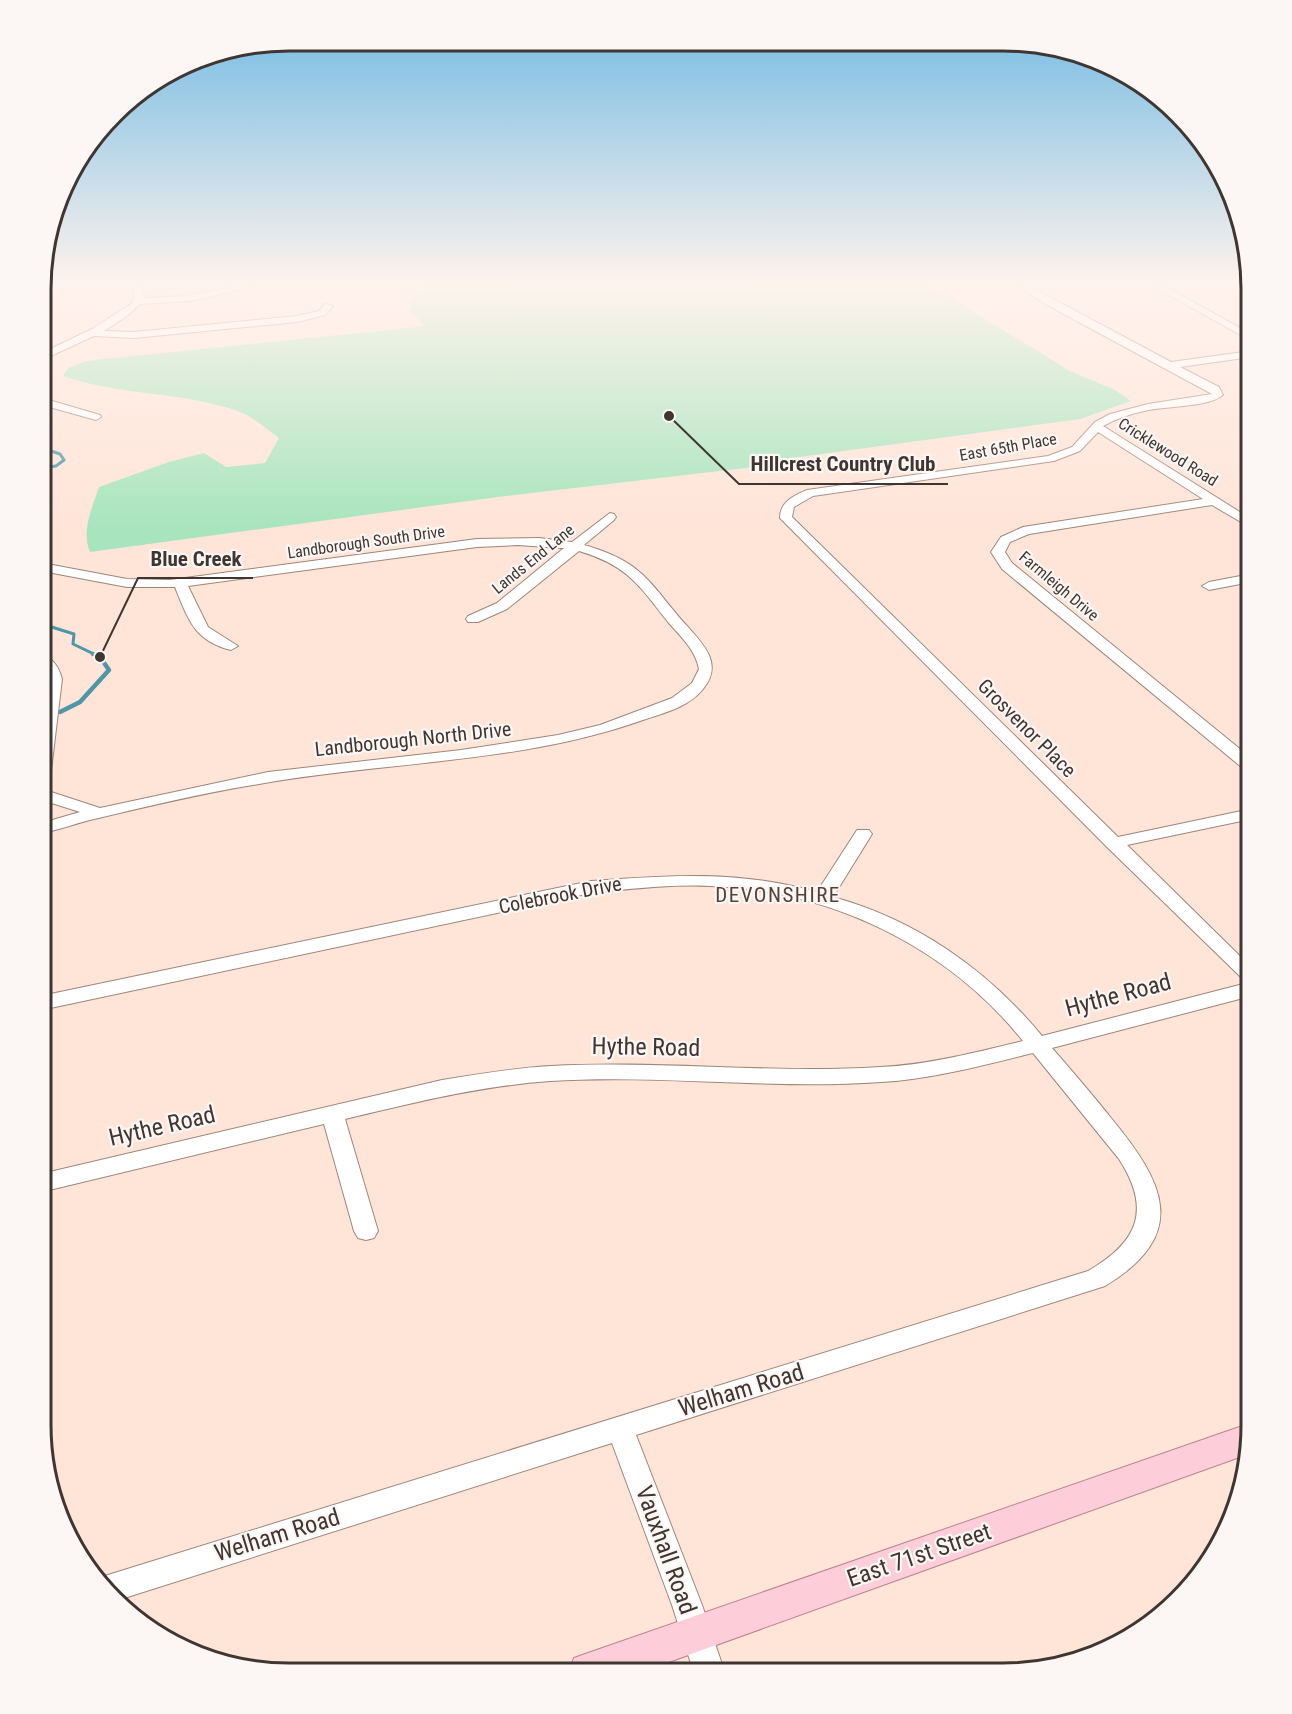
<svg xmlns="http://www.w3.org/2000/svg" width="1292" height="1714" font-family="'Roboto Condensed',sans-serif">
	<rect width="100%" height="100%" fill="#ffe4d8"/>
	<path fill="#a8e5be" d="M 426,286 L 931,286 L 1070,371 L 1115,390 L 1131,401 L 1080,419 L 784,459 L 754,467 L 498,497 L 90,552 C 81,531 92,508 99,487 L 169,462 L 204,453 L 226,467 L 265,463 L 279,438 C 267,429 253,417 240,412 C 183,391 120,396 63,376 L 68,368 L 86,361 L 425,326 L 409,310 L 414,296 Z"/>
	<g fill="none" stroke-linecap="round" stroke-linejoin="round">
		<path stroke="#4f96a8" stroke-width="3" d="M 42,448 L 60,454 L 64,460 L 56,466 L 42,468
			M 42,624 L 74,634 L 73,644 L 96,655"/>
		<path stroke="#4f96a8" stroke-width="4.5" d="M 60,712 L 80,702 L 109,670 L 100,657 L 93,654"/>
		<g stroke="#9e867a" stroke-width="2">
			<path id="minor" d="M 132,286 L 141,286 L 145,298 L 191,295 L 237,286 L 256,286 L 191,301 L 140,304 L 127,316 L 104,331 L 134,332 L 297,316 L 319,311 L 325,304 L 333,306 L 325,315 L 297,322 L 134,338 L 94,336 L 42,360 L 42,353 L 92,329 L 131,304 L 135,298 Z
				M 1018,286 L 1029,286 L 1171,362 L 1251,351 L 1251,357 L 1180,367 L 1219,387 L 1223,395 C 1209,407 1168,406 1149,410 C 1133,413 1118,418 1103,426 L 1251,519 L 1251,528 L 1212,505 L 1029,534 L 1010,542 L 1005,552 L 1012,563 L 1251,758 L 1251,771 L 1245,770 L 1002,569 L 991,552 L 1001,537 L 1023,527 L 1203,499 L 1098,432 L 1080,451 L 1054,461 L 813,496 L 794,507 L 792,517 L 1118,837 L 1251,809 L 1251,819 L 1127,845 L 1251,967 L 1251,996 L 1052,1048 C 1072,1071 1092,1094 1111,1118 C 1164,1182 1191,1234 1105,1286 L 636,1435 L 702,1605 L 725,1673 L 694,1673 L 672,1605 L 612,1443 L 115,1601 L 102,1589 L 95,1579 L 1088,1271 C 1138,1242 1152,1210 1119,1159 L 1033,1053 C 983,1065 933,1079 881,1082 C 771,1090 660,1074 550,1081 C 480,1086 413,1103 345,1119 L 378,1231 L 374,1238 L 366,1240 L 358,1238 L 354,1231 L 324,1124 L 41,1192 L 41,1174 L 442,1080 C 478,1074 514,1068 551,1066 C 660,1060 770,1074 880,1067 C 928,1065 976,1052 1023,1041 C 947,946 830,890 710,886 C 670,884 631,889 591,893 L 41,1010 L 41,996 L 591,881 C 671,875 738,870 817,892 L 857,830 L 869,830 L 872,834 L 833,897 C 916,920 987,969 1042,1036 L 1247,983 L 1107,847 L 780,518 C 780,502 793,496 807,490 L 1048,456 L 1072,447 L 1095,422 L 1110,414 L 1148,404 L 1212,394 L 1047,305 Z
				M 1153,286 L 1164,286 L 1251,334 L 1251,341 Z
				M 42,398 L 100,415 L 101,417 L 96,420 L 42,405 Z
				M 610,513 L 614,514 L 616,517 L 614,520 L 584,545 C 645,562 649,584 688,627 C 705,646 723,665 703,689 C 689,707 664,713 643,720 C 519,764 387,761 259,784 C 202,793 145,807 90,820 C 74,824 58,830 42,833 L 42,823 L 80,812 L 42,800 L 42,789 L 100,808 L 268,772 L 461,750 L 558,735 L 600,725 L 672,698 L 692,683 L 699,669 C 695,649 681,637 668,622 C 638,584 628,566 579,551 L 507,609 L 478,622 L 468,622 L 466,619 L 468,616 L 497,603 L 564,548 L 560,548 L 518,545 L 477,547 L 188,586 L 208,627 L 238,646 L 231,650 C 194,641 188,619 175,587 L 127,587 L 42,571 L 42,563 L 127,579 L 170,580 L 477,539 L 539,538 L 572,542 Z
				M 1251,574 L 1251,582 L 1209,590 L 1202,586 L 1209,582 Z
				M 42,656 C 54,658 59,668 62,679 L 50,779 L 42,784 L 42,715 L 46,679 L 42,668 Z"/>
		</g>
		<g stroke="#ba838f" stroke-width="2">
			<path id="major" d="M 1251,1423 L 1248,1454 L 641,1672 L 569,1672 L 574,1658 L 588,1653 Z"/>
		</g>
		<use href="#minor" fill="#fff" fill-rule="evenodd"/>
		<use href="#major" fill="#fdceda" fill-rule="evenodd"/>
	</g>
	<linearGradient id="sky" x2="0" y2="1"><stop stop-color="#6db8e3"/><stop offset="0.54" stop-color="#fff3ed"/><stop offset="1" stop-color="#fff3ed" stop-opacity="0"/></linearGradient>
	<rect width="1292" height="526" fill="url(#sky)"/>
	<g text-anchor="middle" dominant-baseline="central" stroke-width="4.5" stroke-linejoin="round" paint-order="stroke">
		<g font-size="16" fill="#403631" stroke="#fcf6f4">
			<text transform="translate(1008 447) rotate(-10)">East 65th Place</text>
			<text transform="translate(1168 452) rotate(32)">Cricklewood Road</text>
			<text transform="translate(366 542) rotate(-8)">Landborough South Drive</text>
			<text transform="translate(533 559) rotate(-39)">Lands End Lane</text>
			<text transform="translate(1059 586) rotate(40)">Farmleigh Drive</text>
		</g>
		<g font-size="20" fill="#403631" stroke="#fcf6f4">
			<text transform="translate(1027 728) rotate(45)">Grosvenor Place</text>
			<text transform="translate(413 739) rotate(-6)">Landborough North Drive</text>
			<text transform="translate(560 895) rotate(-11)">Colebrook Drive</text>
		</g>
		<g font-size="21" letter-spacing="1.5" fill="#564137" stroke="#fcf6f4">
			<text x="778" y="895">DEVONSHIRE</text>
		</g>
		<g font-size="24" fill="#403631" stroke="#fcf6f4">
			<text transform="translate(1118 995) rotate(-15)">Hythe Road</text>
			<text transform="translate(646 1047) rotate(1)">Hythe Road</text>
			<text transform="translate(162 1126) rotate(-13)">Hythe Road</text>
			<text transform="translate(741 1390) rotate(-17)">Welham Road</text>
			<text transform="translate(277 1535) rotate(-17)">Welham Road</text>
			<text transform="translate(666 1550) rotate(70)">Vauxhall Road</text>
			<text transform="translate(919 1555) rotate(-19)">East 71st Street</text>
		</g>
	</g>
	<path d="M0 0H1292V1714H0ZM289 51H1003A238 238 0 0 1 1241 289V1425A238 238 0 0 1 1003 1663H289A238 238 0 0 1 51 1425V289A238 238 0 0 1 289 51Z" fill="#fcf6f4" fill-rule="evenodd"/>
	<path fill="none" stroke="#403631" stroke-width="3" d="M289 51H1003A238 238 0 0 1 1241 289V1425A238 238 0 0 1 1003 1663H289A238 238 0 0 1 51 1425V289A238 238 0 0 1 289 51Z"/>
	<path fill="none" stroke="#403631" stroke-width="2" d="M669 416L739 484H948M100 657L138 578H253"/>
	<g fill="#403631" stroke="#fcf6f4" stroke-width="2">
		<circle cx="669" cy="416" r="6"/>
		<circle cx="100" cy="657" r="6"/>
	</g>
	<g font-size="21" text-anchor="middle" font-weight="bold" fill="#403631" stroke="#fcf6f4" stroke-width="4.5" stroke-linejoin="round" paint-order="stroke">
		<text x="843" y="471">Hillcrest Country Club</text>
		<text x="196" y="566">Blue Creek</text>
	</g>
</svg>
